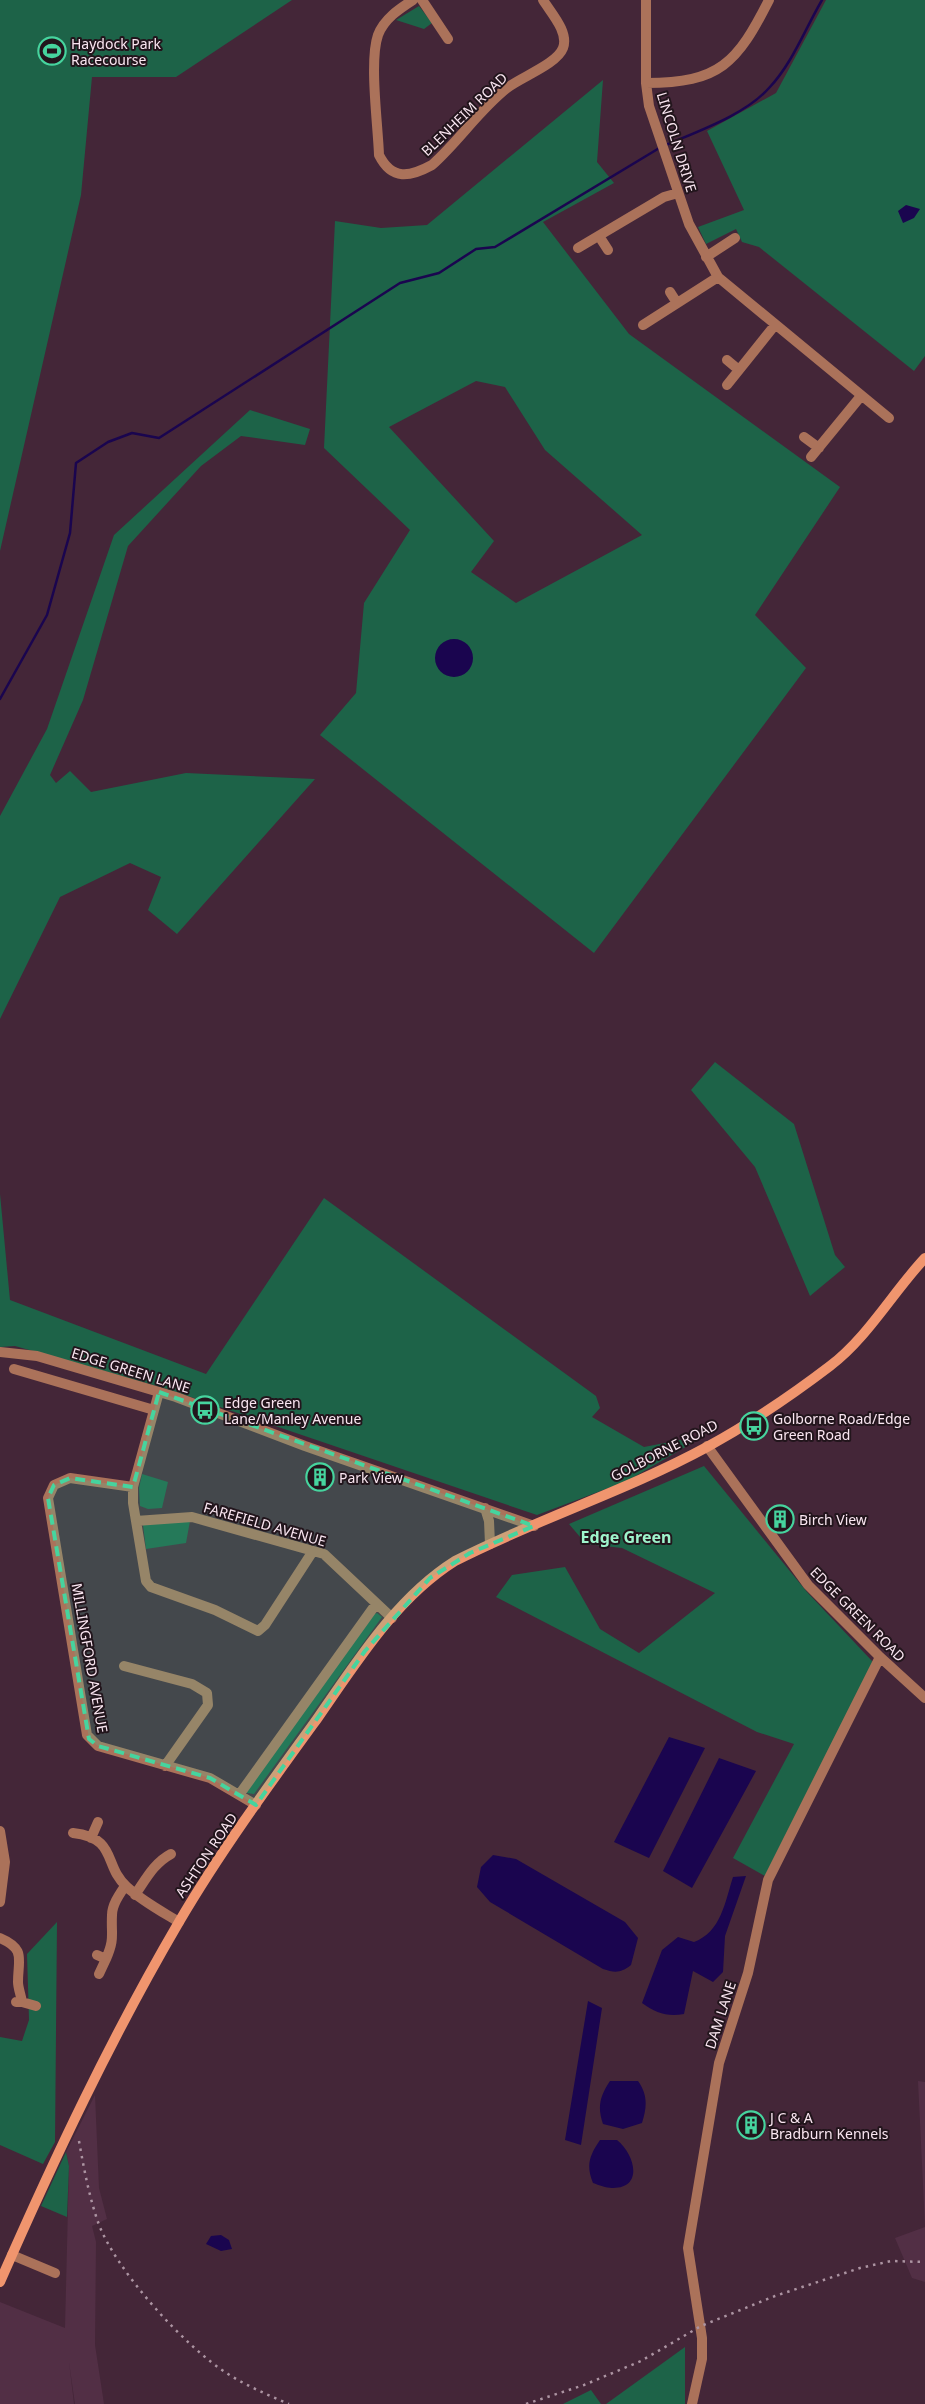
<svg xmlns="http://www.w3.org/2000/svg" width="925" height="2404" font-family="'Noto Sans',sans-serif">
	<rect width="100%" height="100%" fill="#442638"/>
	<path fill="#522f45" d="M 918,2081 L 925,2082 L 925,2226 Z
		M 95,2095 L 99,2188 L 107,2219 L 92,2226 L 96,2242 L 95,2345 L 104,2404 L 75,2404 L 69,2362 L 74,2404 L 0,2404 L 0,2302 L 65,2328 L 69,2166 L 66,2152 Z
		M 925,2227 L 925,2282 L 912,2278 L 895,2238 Z"/>
	<path fill="#1d6348" fill-rule="evenodd" d="M 0,0 L 292,0 L 176,77 L 92,77 L 81,195 L 0,551 Z
		M 826,0 L 925,0 L 925,356 L 914,371 L 759,247 L 742,242 L 736,229 L 706,244 L 698,227 L 744,210 L 707,131 L 776,93 Z
		M 419,6 L 432,23 L 424,29 L 396,20 Z
		M 603,80 L 597,162 L 614,183 L 543,222 L 629,334 L 840,487 L 755,615 L 806,668 L 594,953 L 320,735 L 356,693 L 364,603 L 410,530 L 324,448 L 335,221 L 381,228 L 427,225 ZM 476,381 L 505,387 L 545,450 L 642,535 L 516,603 L 471,572 L 494,541 L 389,427 Z
		M 250,410 L 310,429 L 305,445 L 241,436 L 201,466 L 128,546 L 83,700 L 50,775 L 56,783 L 70,771 L 91,792 L 186,773 L 315,779 L 177,934 L 148,910 L 161,877 L 130,863 L 60,897 L 0,1019 L 0,816 L 47,729 L 114,535 Z
		M 715,1062 L 794,1124 L 835,1255 L 845,1267 L 810,1296 L 755,1167 L 691,1090 Z
		M 0,1194 L 10,1300 L 206,1374 L 324,1198 L 596,1396 L 600,1408 L 592,1417 L 644,1447 L 706,1435 L 627,1481 L 537,1515 L 164,1388 L 15,1346 L 0,1347 Z
		M 704,1466 L 807,1592 L 872,1661 L 872,1671 L 765,1876 L 733,1858 L 794,1744 L 757,1732 L 496,1597 L 512,1575 L 565,1567 L 600,1629 L 639,1653 L 715,1593 L 622,1548 L 586,1544 L 569,1524 Z
		M 142,1474 L 168,1482 L 162,1508 L 148,1509 L 140,1506 L 139,1488 Z
		M 190,1521 L 186,1543 L 146,1549 L 143,1525 Z
		M 377,1613 L 382,1617 L 254,1794 L 247,1793 L 247,1789 L 372,1615 Z
		M 57,1922 L 55,2142 L 43,2164 L 0,2145 L 0,2037 L 22,2041 L 29,2020 L 27,1954 Z
		M 66,2152 L 69,2166 L 67,2217 L 41,2206 Z
		M 685,2347 L 685,2404 L 606,2404 Z
		M 591,2390 L 601,2404 L 563,2404 Z"/>
	<path fill="#1a054f" d="M 906,205 L 920,209 L 914,218 L 903,223 L 898,211 Z
		M435 658a19 19 0 1 1 38 0a19 19 0 1 1-38 0Z
		M 669,1737 L 705,1748 L 649,1858 L 614,1842 Z
		M 719,1758 L 756,1771 L 692,1888 L 663,1871 Z
		M 493,1855 L 516,1859 L 625,1922 L 638,1938 L 631,1965 C 621,1973 615,1973 603,1969 L 490,1902 L 477,1887 L 481,1867 Z
		M 746,1876 L 725,1936 L 723,1972 L 713,1982 L 693,1971 L 684,2014 C 667,2017 656,2013 642,2003 L 662,1950 L 678,1937 L 694,1942 C 721,1932 725,1902 733,1877 Z
		M 588,2001 L 602,2008 L 581,2145 L 565,2140 Z
		M 610,2081 L 638,2081 C 648,2095 647,2107 642,2123 L 623,2129 L 603,2124 C 597,2107 600,2096 610,2081 Z
		M 600,2140 L 617,2140 C 635,2154 644,2189 612,2188 C 606,2188 599,2185 593,2183 C 586,2166 589,2156 600,2140 Z
		M 221,2235 L 229,2240 L 232,2249 L 221,2251 L 206,2244 L 211,2236 Z"/>
	<g fill="none" stroke-linecap="round" stroke-linejoin="round">
		<path stroke="#1a054f" stroke-width="2.5" d="M 666,145 C 698,131 745,115 769,88 C 792,64 805,29 822,0
			M 0,699 L 47,615 L 70,533 L 76,463 L 108,442 L 132,433 L 159,438 L 400,283 L 439,273 L 476,249 L 495,247 L 661,147"/>
		<path stroke="#ab725a" stroke-width="10" d="M 413,0 C 399,9 384,19 378,35 C 369,61 378,125 379,155 C 392,181 410,177 432,165 C 459,141 479,110 507,88 C 521,77 557,64 563,48 C 569,32 551,13 543,0
			M 422,0 L 448,39
			M 646,0 L 646,83 L 649,106 L 689,224 L 718,277 L 889,418
			M 646,83 C 720,83 737,63 769,0
			M 599,236 L 608,250
			M 578,248 L 664,197 L 678,193
			M 706,257 L 735,238
			M 670,292 L 677,303
			M 643,325 L 718,277
			M 727,360 L 739,370
			M 727,385 L 775,325
			M 804,437 L 819,448
			M 811,457 L 861,396
			M 14,1369 L 154,1410
			M 159,1392 L 133,1487 L 133,1503 L 146,1581 L 151,1587 L 215,1610 L 258,1631 L 265,1625 L 313,1551
			M 707,1446 L 808,1585 L 880,1657 L 925,1698
			M 133,1487 L 70,1478 L 54,1485 L 48,1498 L 87,1735 L 98,1746 L 210,1778 L 256,1805
			M 136,1521 L 192,1517 L 324,1554 L 392,1618
			M 124,1666 L 192,1684 L 207,1693 L 208,1705 L 165,1766
			M 239,1795 L 376,1604
			M 0,1831 L 5,1862 L 0,1902
			M 73,1833 C 118,1838 103,1866 127,1887 C 142,1901 161,1911 179,1922
			M 91,1838 L 98,1822
			M 135,1895 C 146,1879 154,1863 171,1854
			M 0,1938 C 26,1949 18,1959 18,1982 C 18,1988 21,1995 22,2002 L 16,2002
			M 97,1955 L 106,1959 L 99,1974
			M 106,1959 C 115,1938 111,1936 112,1915 C 112,1905 119,1895 125,1886
			M 22,2002 L 36,2006
			M 12,2255 L 55,2273
			M 692,2404 L 702,2359 L 702,2338 L 688,2248 L 719,2063 L 748,1973 L 768,1880 L 880,1657"/>
		<path stroke="#ab725a" stroke-width="10" d="M 0,1352 L 37,1356 L 176,1397 L 305,1446 L 534,1526
			M 485,1508 L 489,1521 L 490,1544"/>
		<path stroke="#f0956e" stroke-width="10" d="M 0,2282 C 54,2159 111,2038 179,1922 C 220,1852 269,1785 317,1719 C 356,1663 396,1598 455,1561 C 537,1519 626,1491 707,1447 C 749,1424 792,1395 830,1366 C 868,1337 893,1292 925,1258"/>
		<path stroke="#ac94a2" stroke-width="2.5" stroke-dasharray="2.5 5" stroke-linecap="butt" d="M 79,2141 C 84,2169 89,2196 98,2222 C 115,2270 185,2347 228,2374 C 247,2386 268,2395 289,2404
			M 526,2404 L 584,2385 L 641,2361 L 701,2326 L 775,2296 L 860,2268 L 891,2261 L 925,2262"/>
	</g>
	<path fill="#46d49e" fill-opacity="0.2" stroke="#46d49e" stroke-width="4" stroke-dasharray="10 6" stroke-linejoin="round" d="M 159,1392 L 534,1526 L 470,1553 L 430,1578 L 365,1651 L 256,1805 L 210,1778 L 98,1746 L 89,1739 L 48,1498 L 54,1485 L 70,1478 L 133,1487 Z"/>
	<defs>
		<g id="stadium-ring" transform="scale(1.4375)"><circle r="9.5" fill="#22151c" stroke="#46d49e" stroke-width="1.5"/><path d="M0-5a6.5 5 0 1 0 0 10a6.5 5 0 1 0 0-10ZM-3.5-1.8h7v3.6h-7Z" fill="#46d49e"/></g>
		<g id="bus-ring" transform="scale(1.4375)"><circle r="9.5" fill="#22151c" stroke="#46d49e" stroke-width="1.5"/><path d="M-5-6H5V4H4V6H2V4H-2V6H-4V4H-5ZM-3.5-4V0h7V-4ZM-3.5 1.2v1.5H-2V1.2ZM2 1.2v1.5H3.5V1.2Z" fill="#46d49e"/></g>
		<g id="building-ring" transform="scale(1.4375)"><circle r="9.5" fill="#22151c" stroke="#46d49e" stroke-width="1.5"/><path d="M-4-6H4V6H1V3H-1V6H-4ZM-2.5-4.3h1.7v1.8h-1.7ZM.8-4.3h1.7v1.8H.8ZM-2.5-1h1.7V.8h-1.7ZM.8-1h1.7V.8H.8Z" fill="#46d49e"/></g>
	</defs>
	<g fill-rule="evenodd">
		<use href="#stadium-ring" x="52" y="51"/>
		<use href="#bus-ring" x="205" y="1410"/>
		<use href="#bus-ring" x="754" y="1426"/>
		<use href="#building-ring" x="320" y="1477"/>
		<use href="#building-ring" x="780" y="1519"/>
		<use href="#building-ring" x="751" y="2125"/>
	</g>
	<g text-anchor="middle" dominant-baseline="central" stroke-width="4" stroke-linejoin="round" paint-order="stroke">
		<g font-size="14" fill="#fae6f1" stroke="#22151c" text-anchor="start">
			<text x="71" y="43">Haydock Park<tspan x="71" dy="16">Racecourse</tspan></text>
			<text x="224" y="1402">Edge Green<tspan x="224" dy="16">Lane/Manley Avenue</tspan></text>
			<text x="773" y="1418">Golborne Road/Edge<tspan x="773" dy="16">Green Road</tspan></text>
			<text x="339" y="1477">Park View</text>
			<text x="799" y="1519">Birch View</text>
			<text x="770" y="2117">J C &amp; A<tspan x="770" dy="16">Bradburn Kennels</tspan></text>
		</g>
		<g font-size="14" fill="#fae6f1" stroke="#22151c">
			<text transform="translate(464 114) rotate(-44)">BLENHEIM ROAD</text>
			<text transform="translate(677 142) rotate(73)">LINCOLN DRIVE</text>
			<text transform="translate(131 1370) rotate(17)">EDGE GREEN LANE</text>
			<text transform="translate(664 1450) rotate(-27)">GOLBORNE ROAD</text>
			<text transform="translate(265 1524) rotate(16)">FAREFIELD AVENUE</text>
			<text transform="translate(858 1614) rotate(45)">EDGE GREEN ROAD</text>
			<text transform="translate(90 1658) rotate(80)">MILLINGFORD AVENUE</text>
			<text transform="translate(206 1855) rotate(-56)">ASHTON ROAD</text>
			<text transform="translate(720 2015) rotate(-72)">DAM LANE</text>
		</g>
		<g font-size="16" font-weight="bold" fill="#9ef4cc" stroke="#22151c">
			<text x="626" y="1537">Edge Green</text>
		</g>
	</g>
</svg>
